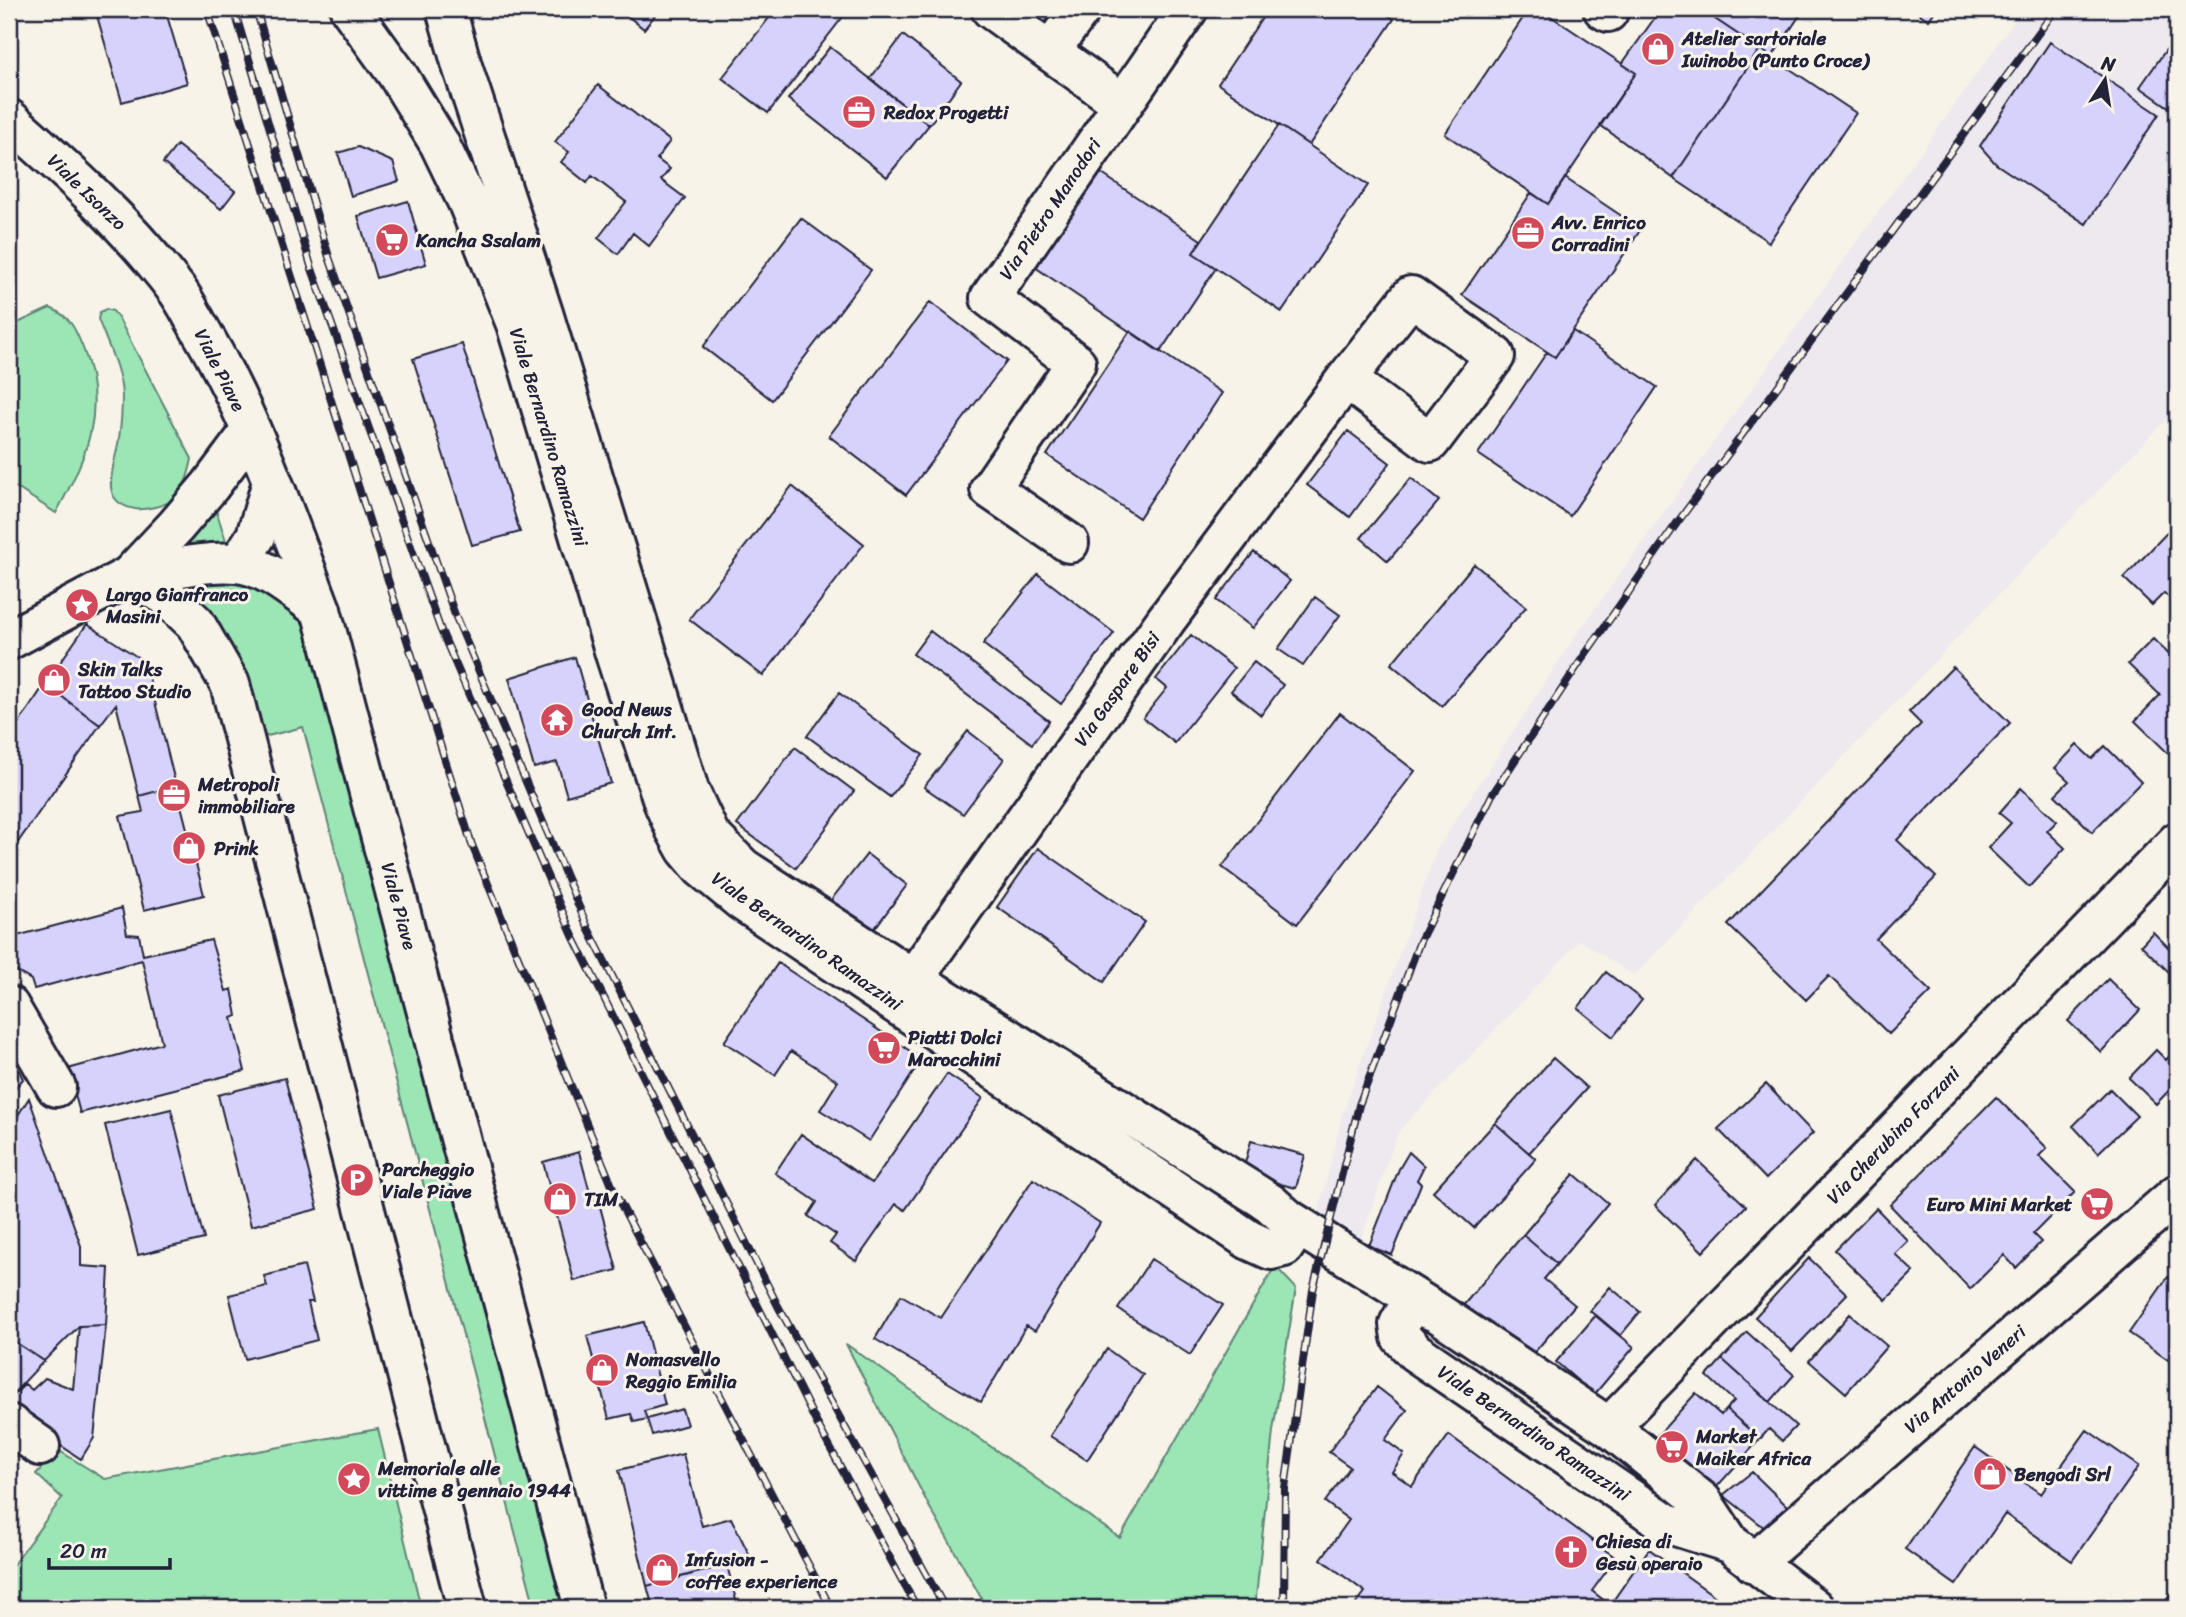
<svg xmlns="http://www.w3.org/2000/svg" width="2186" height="1617" font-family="Sriracha,sans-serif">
	<rect width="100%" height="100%" fill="#f7f3e8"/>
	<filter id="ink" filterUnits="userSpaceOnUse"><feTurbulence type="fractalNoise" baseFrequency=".0143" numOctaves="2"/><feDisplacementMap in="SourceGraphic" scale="14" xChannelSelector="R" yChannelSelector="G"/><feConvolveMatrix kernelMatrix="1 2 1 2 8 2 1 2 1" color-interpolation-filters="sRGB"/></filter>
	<g filter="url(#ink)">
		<path fill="#ede9ee" d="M 2023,9 L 2177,9 L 2177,408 L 1634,976 L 1580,940 L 1398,1132 L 1355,1256 L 1311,1243 L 1342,1116 L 1437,849 L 1570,644 Z"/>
		<path fill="#9ce5b4" stroke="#5f8478" stroke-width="2" d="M 50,308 C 70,316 75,328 83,348 C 108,411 86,458 56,513 L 9,483 L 9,327 Z
			M 106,309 L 113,311 L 119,319 L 192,459 C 189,473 185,491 171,501 C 163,506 145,510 135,509 C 95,502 116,465 119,438 C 121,425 122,410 122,396 C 121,370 107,343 98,319 L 100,312 Z
			M 215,507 L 231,556 L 163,557 Z
			M 231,571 L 303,610 L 569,1608 L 535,1608 L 303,727 L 248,741 L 159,581 Z
			M 1275,1266 L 1296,1288 L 1273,1431 L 1255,1608 L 987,1608 L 930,1508 L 846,1344 L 1120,1538 Z
			M 378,1429 L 421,1608 L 9,1608 L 9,1570 L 62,1498 L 36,1474 L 58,1450 L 105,1479 Z"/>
		<path fill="#d6d2fb" stroke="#22223b" stroke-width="2" d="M 95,9 L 165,9 L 187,83 L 122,102 Z
			M 619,9 L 660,9 L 644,29 Z
			M 776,9 L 849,9 L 768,113 L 722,78 Z
			M 1268,9 L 1378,9 L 1394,19 L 1309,145 L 1218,84 Z
			M 1529,9 L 1540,9 L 1636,73 L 1548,204 L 1445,134 Z
			M 1661,9 L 1700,9 L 1760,49 L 1673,178 L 1600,125 L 1636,73 L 1622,64 Z
			M 1700,9 L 1804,9 L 1772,57 Z
			M 1912,9 L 1936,9 L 1929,20 Z
			M 2177,34 L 2177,113 L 2140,87 Z
			M 903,35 L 961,81 L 929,125 L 870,79 Z
			M 2050,42 L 2159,114 L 2086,224 L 1996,164 L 1980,146 Z
			M 830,47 L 929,125 L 887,177 L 788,99 Z
			M 1760,49 L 1856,113 L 1769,242 L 1673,178 Z
			M 598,85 L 670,141 L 657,159 L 670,169 L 661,180 L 685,198 L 649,246 L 633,233 L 618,254 L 598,238 L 626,202 L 592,176 L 587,183 L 561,162 L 569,152 L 555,142 Z
			M 1279,125 L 1368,185 L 1282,312 L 1193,253 Z
			M 177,145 L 235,191 L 221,209 L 163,163 Z
			M 358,147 L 393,162 L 399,181 L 351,196 L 338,153 Z
			M 1096,170 L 1201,240 L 1193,253 L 1216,268 L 1160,352 L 1032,265 Z
			M 1565,178 L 1641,229 L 1555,357 L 1462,295 L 1531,193 L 1548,204 Z
			M 408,201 L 426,264 L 376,278 L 358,216 Z
			M 801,218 L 871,270 L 772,400 L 703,347 Z
			M 930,302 L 1007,361 L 906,495 L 829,436 Z
			M 1130,331 L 1222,393 L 1139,518 L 1047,455 Z
			M 1573,331 L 1657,387 L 1570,516 L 1478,454 L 1547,352 L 1555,357 Z
			M 462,344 L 520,532 L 472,545 L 413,359 Z
			M 1348,431 L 1390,463 L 1350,517 L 1307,485 Z
			M 1411,478 L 1439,501 L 1388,561 L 1361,538 Z
			M 792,486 L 864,544 L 763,676 L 689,619 Z
			M 2177,522 L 2177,605 L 2164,593 L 2152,605 L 2124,578 Z
			M 1254,552 L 1290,581 L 1253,628 L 1216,600 Z
			M 1474,564 L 1526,607 L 1442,706 L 1391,664 Z
			M 1038,574 L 1114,633 L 1061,704 L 983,644 Z
			M 1315,597 L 1340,615 L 1303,666 L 1278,649 Z
			M 87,624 L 145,662 L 176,786 L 139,796 L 116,704 L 100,725 L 45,684 Z
			M 930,631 L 1049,721 L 1032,744 L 913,654 Z
			M 1191,635 L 1234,668 L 1175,743 L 1143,718 L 1167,688 L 1156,679 Z
			M 2153,639 L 2177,662 L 2177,753 L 2173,758 L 2135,721 L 2160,695 L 2128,664 Z
			M 575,657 L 611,783 L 567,796 L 557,762 L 534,768 L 509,678 Z
			M 1254,662 L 1283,685 L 1261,715 L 1231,691 Z
			M 1953,667 L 2010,723 L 1897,840 L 1936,877 L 1876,939 L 1931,992 L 1889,1034 L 1829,976 L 1806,1000 L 1728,925 L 1921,724 L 1909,712 Z
			M 45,684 L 100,725 L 9,855 L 9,738 Z
			M 839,693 L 923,755 L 890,797 L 807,736 Z
			M 1340,713 L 1415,771 L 1297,924 L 1222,867 Z
			M 968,731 L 1004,759 L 963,814 L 924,787 Z
			M 2077,745 L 2092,759 L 2105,746 L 2141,782 L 2092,832 L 2055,795 L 2069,781 L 2055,768 Z
			M 795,747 L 854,791 L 796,868 L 737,825 Z
			M 176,786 L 204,895 L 144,910 L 120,816 L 143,812 L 139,796 Z
			M 2021,788 L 2057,821 L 2047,831 L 2065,848 L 2029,887 L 1988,848 L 2011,823 L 1999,813 Z
			M 1038,848 L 1145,922 L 1104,982 L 997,907 Z
			M 867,854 L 907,885 L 872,932 L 831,900 Z
			M 122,908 L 127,934 L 139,935 L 143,955 L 211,940 L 226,991 L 232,989 L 237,1016 L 232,1018 L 245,1071 L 80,1113 L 68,1069 L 162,1043 L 142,960 L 34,989 L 31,980 L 9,967 L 9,938 Z
			M 2153,932 L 2174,953 L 2177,949 L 2177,980 L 2141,945 Z
			M 778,963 L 922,1059 L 869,1141 L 820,1110 L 838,1081 L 791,1051 L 775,1075 L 724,1042 Z
			M 1606,972 L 1642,1000 L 1613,1037 L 1578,1008 Z
			M 2108,979 L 2140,1010 L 2101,1052 L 2068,1021 Z
			M 9,1049 L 23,1079 L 9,1095 Z
			M 2176,1049 L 2177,1082 L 2156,1104 L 2129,1078 L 2156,1050 L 2166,1060 Z
			M 1553,1058 L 1587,1088 L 1529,1153 L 1495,1123 Z
			M 947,1074 L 983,1098 L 905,1210 L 896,1204 L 856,1261 L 830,1243 L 836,1235 L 808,1216 L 817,1202 L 775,1173 L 801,1134 L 872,1183 Z
			M 285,1078 L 318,1209 L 251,1226 L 218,1095 Z
			M 1766,1084 L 1813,1133 L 1766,1179 L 1718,1129 Z
			M 2110,1089 L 2137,1116 L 2098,1153 L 2073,1126 Z
			M 1996,1097 L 2047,1148 L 2039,1156 L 2075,1192 L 2033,1234 L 2041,1242 L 2016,1268 L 2004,1255 L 1970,1289 L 1890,1205 Z
			M 29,1098 L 81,1246 L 81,1266 L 109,1268 L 106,1325 L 79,1326 L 44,1361 L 9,1338 L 9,1165 L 18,1150 L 9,1143 L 9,1129 Z
			M 171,1109 L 204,1239 L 138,1255 L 105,1125 Z
			M 1495,1123 L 1536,1159 L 1474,1228 L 1433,1191 Z
			M 1251,1141 L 1305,1155 L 1296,1188 L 1242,1174 Z
			M 579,1152 L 592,1200 L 598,1199 L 617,1270 L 574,1281 L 543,1162 Z
			M 1409,1152 L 1424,1166 L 1417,1180 L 1421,1184 L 1392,1255 L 1369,1246 L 1399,1169 Z
			M 1697,1160 L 1746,1206 L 1703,1252 L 1655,1205 Z
			M 1574,1174 L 1608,1203 L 1557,1264 L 1523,1235 Z
			M 1033,1179 L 1100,1223 L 1035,1331 L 1026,1326 L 981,1402 L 875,1339 L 901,1295 L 941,1318 Z
			M 1876,1208 L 1908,1241 L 1895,1254 L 1914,1272 L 1886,1300 L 1835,1250 Z
			M 1523,1235 L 1557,1264 L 1544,1279 L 1575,1305 L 1526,1362 L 1461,1308 Z
			M 1809,1258 L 1847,1294 L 1792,1351 L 1755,1317 Z
			M 1151,1259 L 1223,1305 L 1190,1355 L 1118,1309 Z
			M 304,1266 L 313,1302 L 308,1302 L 317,1340 L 245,1359 L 229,1295 L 267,1286 L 264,1276 Z
			M 2168,1277 L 2177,1283 L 2177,1366 L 2129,1333 Z
			M 1610,1287 L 1640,1312 L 1620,1336 L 1590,1311 Z
			M 1850,1314 L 1887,1346 L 1846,1393 L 1809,1361 Z
			M 1596,1315 L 1634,1347 L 1594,1395 L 1556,1362 Z
			M 644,1322 L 665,1405 L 644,1411 L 647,1419 L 634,1422 L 631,1414 L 609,1419 L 587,1336 Z
			M 106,1325 L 94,1438 L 81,1459 L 9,1411 L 9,1400 L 25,1384 L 32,1390 L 45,1378 L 73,1389 L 79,1326 Z
			M 1747,1332 L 1794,1375 L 1770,1402 L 1722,1359 Z
			M 9,1338 L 44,1361 L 9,1398 Z
			M 1107,1349 L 1143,1375 L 1087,1460 L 1050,1436 Z
			M 1722,1359 L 1796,1426 L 1782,1441 L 1769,1429 L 1760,1439 L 1726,1409 L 1734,1401 L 1707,1376 Z
			M 1377,1387 L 1407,1410 L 1385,1440 L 1404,1454 L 1392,1472 L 1412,1486 L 1449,1435 L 1616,1558 L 1592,1591 L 1610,1605 L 1649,1549 L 1731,1608 L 1353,1608 L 1365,1592 L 1321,1559 L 1349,1520 L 1325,1502 L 1350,1467 L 1329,1452 Z
			M 1696,1393 L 1721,1415 L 1726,1409 L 1760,1439 L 1713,1491 L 1651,1443 Z
			M 682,1409 L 687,1425 L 652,1435 L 647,1419 Z
			M 2087,1430 L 2139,1466 L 2072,1561 L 2005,1514 L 1956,1585 L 1905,1549 L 1975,1447 L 2041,1494 Z
			M 683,1454 L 702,1526 L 731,1518 L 751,1558 L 647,1586 L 619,1470 Z
			M 1752,1472 L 1788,1507 L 1766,1529 L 1723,1495 Z
			M 727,1565 L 738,1608 L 653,1608 L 647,1586 Z
			M 2177,1585 L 2177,1608 L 2161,1608 Z"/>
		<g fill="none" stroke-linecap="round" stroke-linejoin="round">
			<g stroke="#22223b" stroke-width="44">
				<path id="minor" d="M 350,9 L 397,74 L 439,143 L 468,203 L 516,324 L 616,657 L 664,804 L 675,829 L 686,849 L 702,868 L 742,901 L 1249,1240 L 1271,1250 L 1284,1247 L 1293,1233 L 1288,1219 L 1270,1203 L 912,978 L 743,868 L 710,835 L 689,790 L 543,313 L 462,66 L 446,9
					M 991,9 L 1122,103
					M 1603,9 L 1608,12 L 1609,9
					M 1050,51 L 1081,9
					M 1069,543 L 990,489 L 1076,363 L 990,298 L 1188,9
					M 239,563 L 256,536 L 272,482
					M 129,576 L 165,595 L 195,623 L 230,684 L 467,1608
					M 129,576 C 163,571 202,560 237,563 C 266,565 298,594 321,610
					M 9,640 L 129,576 L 176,526 L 210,486 L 251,431
					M 899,999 L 1166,620 L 1346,379 L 1411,296 L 1495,356 L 1430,442 L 1346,379
					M 9,1006 L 56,1087
					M 1288,1219 L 1438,1313 L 1609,1427 L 1702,1501 L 1730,1543 L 1666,1523 L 1415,1352 L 1401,1337 L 1399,1324 L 1407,1310 L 1421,1306 L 1438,1313
					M 9,1424 L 40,1446
					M 1609,1427 L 2177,842
					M 1735,1547 L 1814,1608
					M 1754,1563 L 2177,1194"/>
			</g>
			<g stroke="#22223b" stroke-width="44">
				<path id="major" d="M 9,119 C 69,172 128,225 177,290 C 187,304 195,321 204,336 C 254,422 286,518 321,610 L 584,1608"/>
			</g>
			<use href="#minor" stroke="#f7f3e8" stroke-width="38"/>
			<use href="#major" stroke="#f7f3e8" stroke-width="38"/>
			<g stroke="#22223b" stroke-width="8">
				<path id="rail" d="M 207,9 L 472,845 L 615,1193 L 831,1608
					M 234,9 L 311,266 L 440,628 L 573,936 L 815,1420 L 917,1608
					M 256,9 L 329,257 L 455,615 L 588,928 L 778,1306 L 945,1608
					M 1284,1608 L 1285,1488 L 1313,1290 L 1359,1105 L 1420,941 L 1492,795 L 1584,656 L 1677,523 L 2056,9"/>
			</g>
			<use href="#rail" stroke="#f7f3e8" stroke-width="5" stroke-dasharray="16" stroke-linecap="butt"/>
		</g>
	</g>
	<defs>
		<g id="shop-disc" transform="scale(1.75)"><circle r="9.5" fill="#d1495b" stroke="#f7f3e8"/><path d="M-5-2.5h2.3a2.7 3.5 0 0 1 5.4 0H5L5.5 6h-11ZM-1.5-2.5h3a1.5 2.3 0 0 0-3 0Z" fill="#fff"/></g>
		<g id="office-disc" transform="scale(1.75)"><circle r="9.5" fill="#d1495b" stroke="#f7f3e8"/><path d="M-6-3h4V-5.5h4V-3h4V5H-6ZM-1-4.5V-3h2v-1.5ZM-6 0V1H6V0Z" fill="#fff"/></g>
		<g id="supermarket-disc" transform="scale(1.75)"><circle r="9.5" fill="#d1495b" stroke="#f7f3e8"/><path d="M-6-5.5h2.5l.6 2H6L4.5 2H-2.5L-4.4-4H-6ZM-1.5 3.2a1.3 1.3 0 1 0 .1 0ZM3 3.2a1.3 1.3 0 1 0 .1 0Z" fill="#fff"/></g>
		<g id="sight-disc" transform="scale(1.75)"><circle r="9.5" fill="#d1495b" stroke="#f7f3e8"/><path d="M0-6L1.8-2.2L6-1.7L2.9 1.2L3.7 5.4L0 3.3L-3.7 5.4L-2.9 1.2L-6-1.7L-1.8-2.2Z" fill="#fff"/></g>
		<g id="temple-disc" transform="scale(1.75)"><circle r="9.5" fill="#d1495b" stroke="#f7f3e8"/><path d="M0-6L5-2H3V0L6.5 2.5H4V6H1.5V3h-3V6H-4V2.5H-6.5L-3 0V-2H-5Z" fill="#fff"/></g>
		<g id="parking-disc" transform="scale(1.75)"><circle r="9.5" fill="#d1495b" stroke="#f7f3e8"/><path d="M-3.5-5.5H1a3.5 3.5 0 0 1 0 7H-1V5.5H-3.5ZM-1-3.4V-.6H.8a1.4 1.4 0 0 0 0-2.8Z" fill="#fff"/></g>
		<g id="church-disc" transform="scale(1.75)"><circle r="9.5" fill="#d1495b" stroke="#f7f3e8"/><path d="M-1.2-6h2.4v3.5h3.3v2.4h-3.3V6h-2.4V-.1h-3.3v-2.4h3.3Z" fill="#fff"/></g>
	</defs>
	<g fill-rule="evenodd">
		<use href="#shop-disc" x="1658" y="49"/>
		<use href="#office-disc" x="859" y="112"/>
		<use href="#office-disc" x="1528" y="233"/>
		<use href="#supermarket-disc" x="392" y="240"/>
		<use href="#sight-disc" x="82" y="605"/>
		<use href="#shop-disc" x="54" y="680"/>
		<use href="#temple-disc" x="557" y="720"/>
		<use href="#office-disc" x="174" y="795"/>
		<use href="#shop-disc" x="189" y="848"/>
		<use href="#supermarket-disc" x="884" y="1048"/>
		<use href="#parking-disc" x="357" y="1180"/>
		<use href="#shop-disc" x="560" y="1199"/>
		<use href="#supermarket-disc" x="2097" y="1204"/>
		<use href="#shop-disc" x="602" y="1370"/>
		<use href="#supermarket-disc" x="1672" y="1447"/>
		<use href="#shop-disc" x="1990" y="1474"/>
		<use href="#sight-disc" x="354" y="1479"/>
		<use href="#church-disc" x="1571" y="1552"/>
		<use href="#shop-disc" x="662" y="1570"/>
	</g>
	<g text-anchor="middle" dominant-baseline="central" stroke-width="6" stroke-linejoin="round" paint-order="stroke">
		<g font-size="19" font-weight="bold" fill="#22223b" stroke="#f7f3e8" text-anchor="start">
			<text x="1682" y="38">Atelier sartoriale<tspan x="1682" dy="22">Iwinobo (Punto Croce)</tspan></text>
			<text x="884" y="112">Redox Progetti</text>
			<text x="1552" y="222">Avv. Enrico<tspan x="1552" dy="22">Corradini</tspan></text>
			<text x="416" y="240">Kancha Ssalam</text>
			<text x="106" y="594">Largo Gianfranco<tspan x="106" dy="22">Masini</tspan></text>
			<text x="78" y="669">Skin Talks<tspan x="78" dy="22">Tattoo Studio</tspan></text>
			<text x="582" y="709">Good News<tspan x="582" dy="22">Church Int.</tspan></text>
			<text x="198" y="784">Metropoli<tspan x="198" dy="22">immobiliare</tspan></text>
			<text x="214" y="848">Prink</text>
			<text x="908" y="1037">Piatti Dolci<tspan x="908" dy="22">Marocchini</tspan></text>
			<text x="382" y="1169">Parcheggio<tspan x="382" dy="22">Viale Piave</tspan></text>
			<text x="584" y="1199">TIM</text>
			<text x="2072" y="1204" text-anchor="end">Euro Mini Market</text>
			<text x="626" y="1359">Nomasvello<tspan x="626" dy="22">Reggio Emilia</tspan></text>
			<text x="1696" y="1436">Market<tspan x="1696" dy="22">Maiker Africa</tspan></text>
			<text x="378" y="1468">Memoriale alle<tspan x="378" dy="22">vittime 8 gennaio 1944</tspan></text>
			<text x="2014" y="1474">Bengodi Srl</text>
			<text x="1596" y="1541">Chiesa di<tspan x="1596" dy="22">Gesù operaio</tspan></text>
			<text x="686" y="1559">Infusion -<tspan x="686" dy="22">coffee experience</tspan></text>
		</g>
		<g font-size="19" fill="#22223b" stroke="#f7f3e8">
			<text transform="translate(87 192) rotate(44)">Viale Isonzo</text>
			<text transform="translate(1050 209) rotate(-56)">Via Pietro Manodori</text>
			<text transform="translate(220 370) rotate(63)">Viale Piave</text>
			<text transform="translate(549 437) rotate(73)">Viale Bernardino Ramazzini</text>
			<text transform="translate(1117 689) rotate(-55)">Via Gaspare Bisi</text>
			<text transform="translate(399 906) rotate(75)">Viale Piave</text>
			<text transform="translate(807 941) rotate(35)">Viale Bernardino Ramazzini</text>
			<text transform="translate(1893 1135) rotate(-46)">Via Cherubino Forzani</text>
			<text transform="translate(1965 1379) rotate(-41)">Via Antonio Veneri</text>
			<text transform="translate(1534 1433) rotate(34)">Viale Bernardino Ramazzini</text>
		</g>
	</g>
	<rect width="2186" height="1617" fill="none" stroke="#f7f3e8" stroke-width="35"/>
	<rect x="18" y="18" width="2151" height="1582" fill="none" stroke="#22223b" stroke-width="2.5" filter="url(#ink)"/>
	<g transform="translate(2105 80) rotate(12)" stroke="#f7f3e8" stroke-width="5" paint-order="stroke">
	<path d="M0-5L12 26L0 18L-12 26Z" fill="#22223b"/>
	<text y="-10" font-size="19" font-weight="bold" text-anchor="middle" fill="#22223b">N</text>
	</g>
	<path d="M49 1558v10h121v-10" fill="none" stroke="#22223b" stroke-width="3.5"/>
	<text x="60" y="1558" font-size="21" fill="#22223b" stroke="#f7f3e8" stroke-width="5" paint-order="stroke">20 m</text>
</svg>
